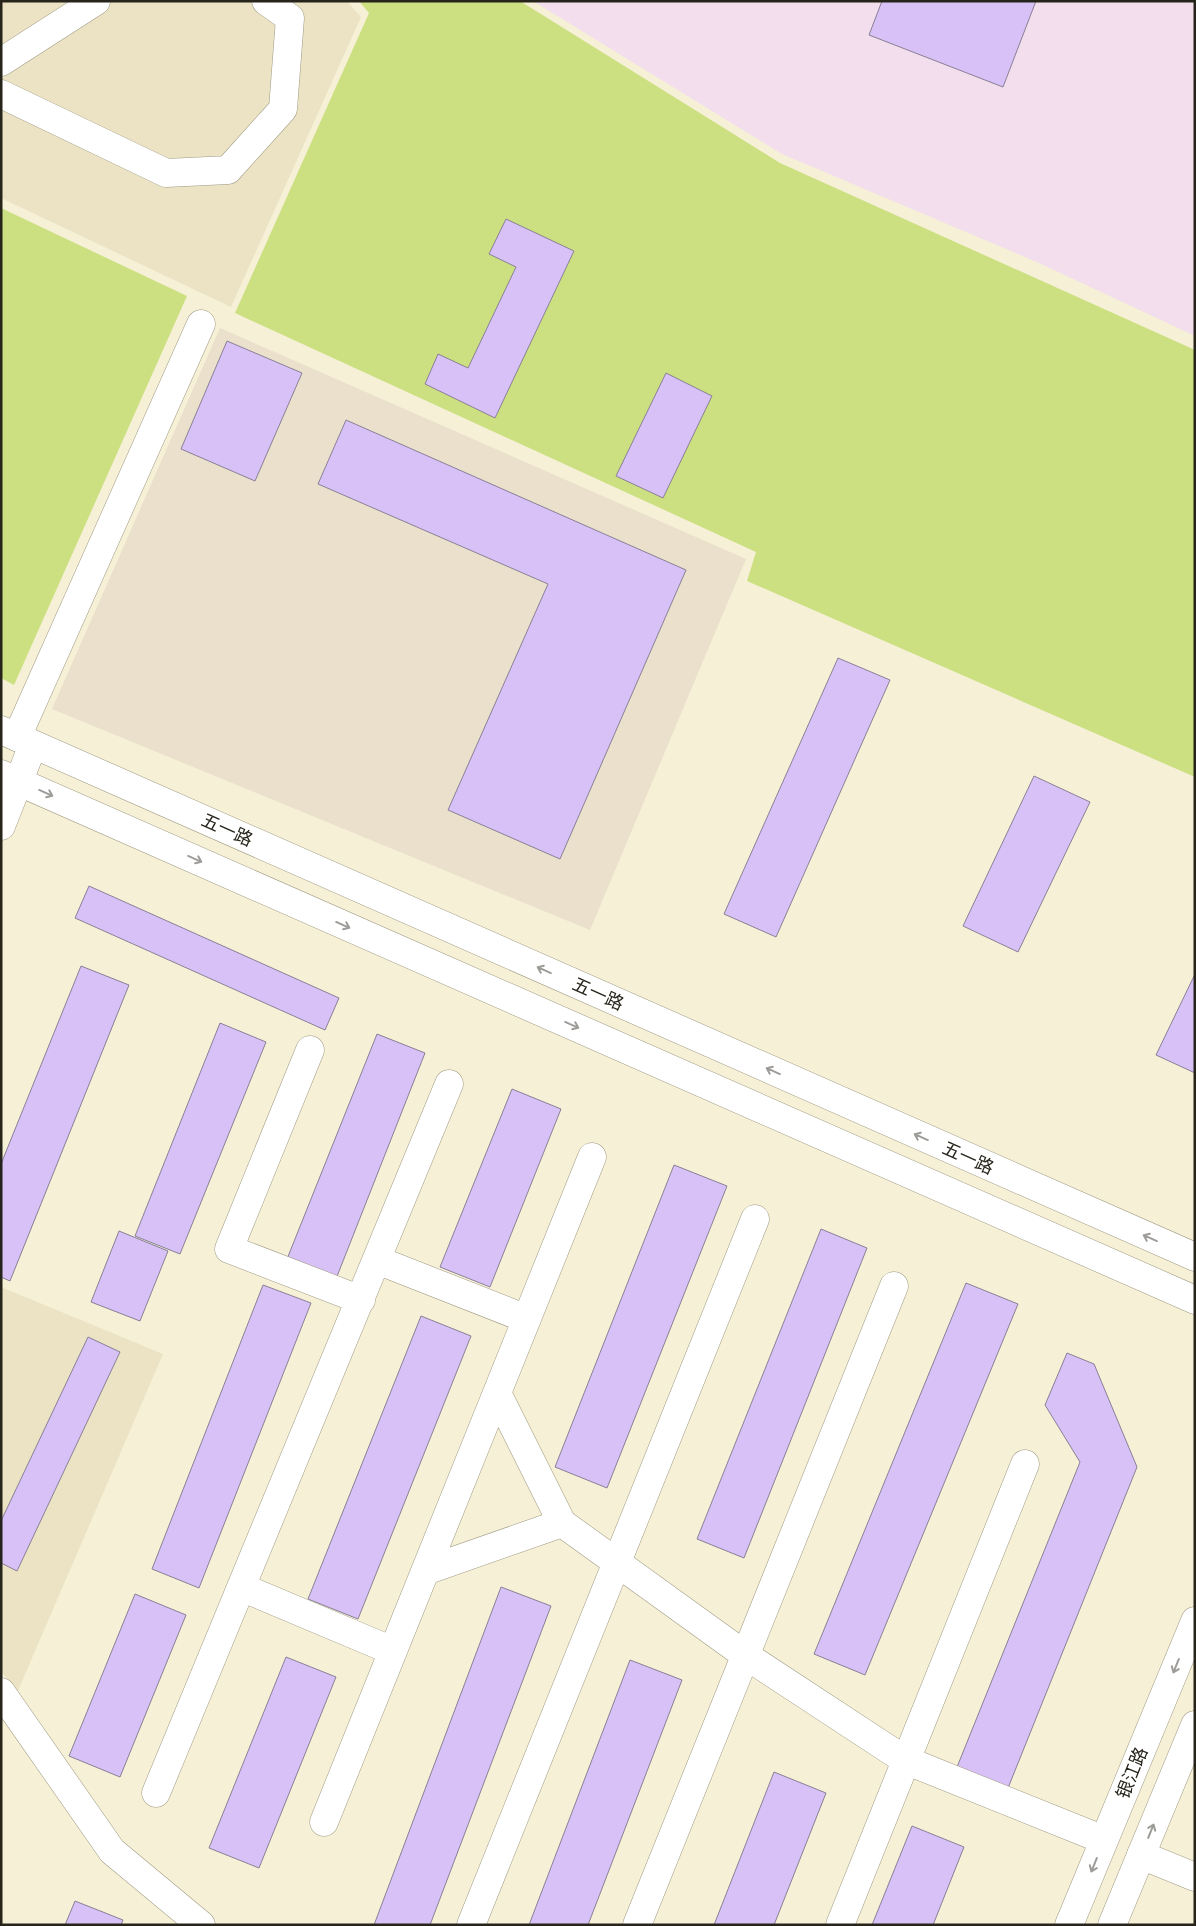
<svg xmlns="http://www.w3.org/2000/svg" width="1196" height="1926" font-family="Figtree,'Noto Sans SC',sans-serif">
	<rect width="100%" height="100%" fill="#f6f0d7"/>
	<path fill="#f3deed" d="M 533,1 L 1195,1 L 1195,336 L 1039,263 L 782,154 Z"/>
	<path fill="#ebe3c4" d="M 1,1 L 347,1 L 361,17 L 231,307 L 1,198 Z
		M 1,1287 L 163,1354 L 17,1693 L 1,1671 Z"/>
	<path fill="#ebe0cb" d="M 220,328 L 746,559 L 590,930 L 52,709 Z"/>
	<path fill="#cce082" d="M 359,1 L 520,1 L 780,163 L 1195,350 L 1195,777 L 747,581 L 756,552 L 235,313 L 369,13 Z
		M 1,208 L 187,296 L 14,685 L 1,678 Z"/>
	<path fill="#d7c1f7" stroke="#888095" d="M 882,1 L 1036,1 L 1003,87 L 869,35 Z
		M 506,219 L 574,251 L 495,418 L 425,384 L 438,354 L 468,368 L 516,267 L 489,254 Z
		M 227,341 L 302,373 L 255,481 L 181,449 Z
		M 666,373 L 712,396 L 663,498 L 616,476 Z
		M 346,420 L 686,570 L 560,859 L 448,810 L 548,584 L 318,484 Z
		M 838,658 L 890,680 L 776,937 L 724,914 Z
		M 1034,776 L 1090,802 L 1018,952 L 963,926 Z
		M 89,886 L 339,998 L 325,1030 L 75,918 Z
		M 81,966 L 129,985 L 10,1281 L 1,1277 L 1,1164 Z
		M 1195,974 L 1195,1073 L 1156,1055 Z
		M 220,1023 L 266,1042 L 180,1254 L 135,1236 Z
		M 377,1034 L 425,1053 L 334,1284 L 285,1264 Z
		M 512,1089 L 561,1109 L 490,1287 L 440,1267 Z
		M 674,1165 L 727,1186 L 607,1488 L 555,1467 Z
		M 821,1229 L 867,1248 L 744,1558 L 697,1539 Z
		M 119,1231 L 168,1251 L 140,1321 L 91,1302 Z
		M 966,1283 L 1018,1304 L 865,1675 L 814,1654 Z
		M 263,1285 L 311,1303 L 199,1588 L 152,1569 Z
		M 421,1316 L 471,1336 L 358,1619 L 308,1599 Z
		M 88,1337 L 120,1352 L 17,1571 L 1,1563 L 1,1521 Z
		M 1067,1353 L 1094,1364 L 1137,1467 L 1006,1793 L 955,1772 L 1080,1462 L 1045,1405 Z
		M 501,1587 L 551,1606 L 430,1925 L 374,1925 Z
		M 135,1594 L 186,1615 L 120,1777 L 69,1756 Z
		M 286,1657 L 336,1677 L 259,1868 L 209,1848 Z
		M 630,1660 L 682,1680 L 588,1925 L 529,1925 Z
		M 774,1772 L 826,1793 L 774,1925 L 714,1925 Z
		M 912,1826 L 964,1847 L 933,1925 L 872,1925 Z
		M 75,1901 L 123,1920 L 121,1925 L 65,1925 Z"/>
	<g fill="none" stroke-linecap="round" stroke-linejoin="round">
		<g stroke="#9f9a83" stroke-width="29">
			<path id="street" d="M 1,62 L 96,1
				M 1,94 L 166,173 L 228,170 L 283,109 L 290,18 L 266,1
				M 17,737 L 201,324
				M 310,1050 L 229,1249 L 361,1300
				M 377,1260 L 527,1319
				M 497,1393 L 562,1523
				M 425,1571 L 562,1523 L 745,1655 L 905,1760 L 1104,1840
				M 241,1587 L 393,1651
				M 1,1692 L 112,1851 L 201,1925
				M 156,1793 L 449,1084
				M 324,1822 L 592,1157
				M 1141,1855 L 1195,1877
				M 471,1925 L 755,1219
				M 637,1925 L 894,1286
				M 840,1925 L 1025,1464"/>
		</g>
		<g stroke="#9f9a83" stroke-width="29">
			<path id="secondary" d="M 1,730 L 1195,1257
				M 1,774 L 1195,1300
				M 1,826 L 33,745
				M 1069,1925 L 1195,1621
				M 1112,1925 L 1195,1725"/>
		</g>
		<use href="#street" stroke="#fff" stroke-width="28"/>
		<use href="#secondary" stroke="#fff" stroke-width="28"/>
	</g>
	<defs><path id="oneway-shaft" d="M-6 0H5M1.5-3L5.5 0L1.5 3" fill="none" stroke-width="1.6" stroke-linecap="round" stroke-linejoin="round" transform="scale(1.25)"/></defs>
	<g stroke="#9e9c98">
		<use href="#oneway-shaft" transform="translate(46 793) rotate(24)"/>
		<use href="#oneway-shaft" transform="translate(195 859) rotate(24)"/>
		<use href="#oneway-shaft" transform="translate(343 925) rotate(24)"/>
		<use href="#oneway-shaft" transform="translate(544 970) rotate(-156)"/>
		<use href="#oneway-shaft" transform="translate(572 1025) rotate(24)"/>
		<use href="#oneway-shaft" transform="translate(773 1071) rotate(-156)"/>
		<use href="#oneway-shaft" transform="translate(921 1137) rotate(-156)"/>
		<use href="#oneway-shaft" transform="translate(1150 1238) rotate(-156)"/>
		<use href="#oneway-shaft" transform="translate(1176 1666) rotate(112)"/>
		<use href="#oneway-shaft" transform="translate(1151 1831) rotate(-68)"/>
		<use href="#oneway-shaft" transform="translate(1094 1865) rotate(112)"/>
	</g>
	<g text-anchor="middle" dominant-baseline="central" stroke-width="4.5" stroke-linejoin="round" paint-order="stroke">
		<g font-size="18" fill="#27241b" stroke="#fff">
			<text transform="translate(227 830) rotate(24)">五一路</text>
			<text transform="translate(598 994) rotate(24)">五一路</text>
			<text transform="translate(968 1158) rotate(24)">五一路</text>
			<text transform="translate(1132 1773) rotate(-68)">银江路</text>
		</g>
	</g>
	<rect width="1196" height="1926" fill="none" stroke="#27241b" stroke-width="5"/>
</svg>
